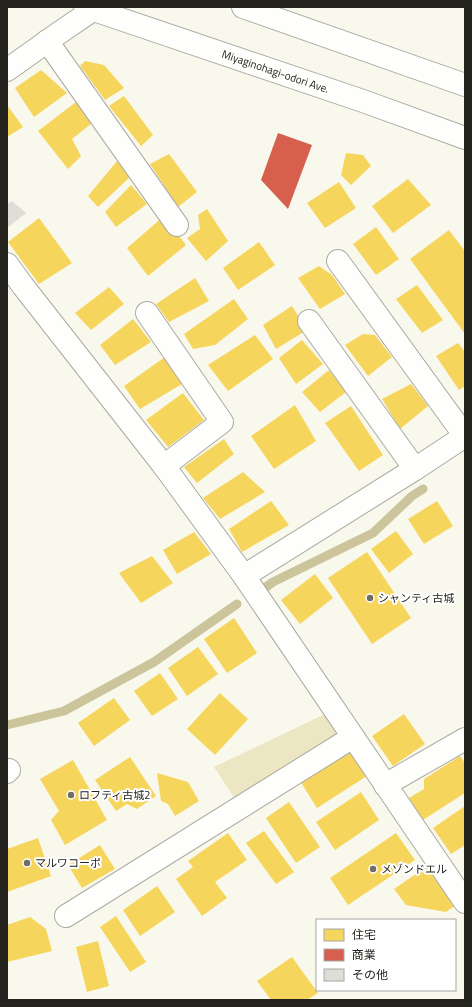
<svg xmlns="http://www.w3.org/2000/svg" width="472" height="1007" font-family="'Titillium Web','Noto Sans JP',sans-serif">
	<rect width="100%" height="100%" fill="#f9f8ed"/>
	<path fill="#ece6c3" d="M 327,713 L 343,732 L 237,802 L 214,767 Z"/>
	<path fill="#f6d55c" d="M 85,61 L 104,65 L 124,88 L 105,100 L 80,66 Z
		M 41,70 L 67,93 L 34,117 L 15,88 Z
		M 124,96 L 153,135 L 141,146 L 109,106 Z
		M 76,102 L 92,123 L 72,139 L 81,156 L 68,169 L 38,131 Z
		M 7,105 L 23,127 L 7,137 Z
		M 346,153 L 363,155 L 371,166 L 351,185 L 341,175 Z
		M 169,154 L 197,192 L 178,207 L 150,164 Z
		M 117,161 L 130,177 L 98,207 L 88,196 Z
		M 408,179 L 431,205 L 393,233 L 372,206 Z
		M 339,182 L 356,208 L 325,228 L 307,203 Z
		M 131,185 L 147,204 L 116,227 L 105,212 Z
		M 207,209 L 228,241 L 206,261 L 187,238 L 200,229 L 198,215 Z
		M 164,216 L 186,245 L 148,276 L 127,248 Z
		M 39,218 L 72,263 L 39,284 L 8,242 Z
		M 376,227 L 399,259 L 376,275 L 353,244 Z
		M 449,230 L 465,251 L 465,334 L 410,259 Z
		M 259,242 L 275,265 L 238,290 L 223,268 Z
		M 319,266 L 332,275 L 345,294 L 320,309 L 298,278 Z
		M 195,278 L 209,301 L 169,322 L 156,304 Z
		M 417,285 L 443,320 L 422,333 L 396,299 Z
		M 109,287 L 124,304 L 91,330 L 75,313 Z
		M 234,299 L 248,319 L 215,345 L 193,349 L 184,334 Z
		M 292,306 L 307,330 L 276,349 L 263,325 Z
		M 133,319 L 151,342 L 115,365 L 100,345 Z
		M 363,334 L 375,335 L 392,357 L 368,376 L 345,345 Z
		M 255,335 L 273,359 L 228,391 L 208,365 Z
		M 302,340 L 323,364 L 296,384 L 279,358 Z
		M 458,343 L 465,352 L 465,386 L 459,390 L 436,356 Z
		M 165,357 L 182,384 L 140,409 L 124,386 Z
		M 329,370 L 346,392 L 320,412 L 302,392 Z
		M 411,384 L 428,406 L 400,429 L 382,399 Z
		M 183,393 L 204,420 L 168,447 L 146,420 Z
		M 295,405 L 316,441 L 274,469 L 251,436 Z
		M 351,406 L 383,455 L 359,471 L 325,423 Z
		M 224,439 L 234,454 L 197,483 L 184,467 Z
		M 243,472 L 265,492 L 220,519 L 203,498 Z
		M 271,501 L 289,525 L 242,552 L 229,529 Z
		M 437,501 L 453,526 L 424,544 L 408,519 Z
		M 396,531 L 413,554 L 389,573 L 371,549 Z
		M 194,532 L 211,554 L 177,574 L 163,550 Z
		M 367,552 L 411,618 L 372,644 L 328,578 Z
		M 152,556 L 173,583 L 141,603 L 119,573 Z
		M 315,574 L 333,598 L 300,624 L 281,600 Z
		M 234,618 L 257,653 L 227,673 L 204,639 Z
		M 198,647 L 218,674 L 187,696 L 168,668 Z
		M 160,673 L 178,699 L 152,716 L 134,691 Z
		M 220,693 L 248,719 L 215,755 L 187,729 Z
		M 114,698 L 130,720 L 94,746 L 78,723 Z
		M 404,714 L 425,744 L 393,766 L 372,736 Z
		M 349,749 L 367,776 L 317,808 L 300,781 Z
		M 460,756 L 465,763 L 465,793 L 423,820 L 409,798 L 424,789 L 424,779 Z
		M 130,757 L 156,796 L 137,809 L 127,804 L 116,811 L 95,780 Z
		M 73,760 L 107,820 L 65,845 L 51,820 L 59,811 L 40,779 Z
		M 157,773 L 188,782 L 199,801 L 175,816 L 168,804 L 161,801 Z
		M 361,792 L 379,820 L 335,850 L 316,822 Z
		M 289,802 L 320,847 L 296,863 L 266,818 Z
		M 465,806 L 465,845 L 451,854 L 433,828 Z
		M 264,831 L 294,872 L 276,884 L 246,843 Z
		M 228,833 L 247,860 L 215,882 L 227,898 L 202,916 L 176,879 L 193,867 L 188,861 Z
		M 396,833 L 415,860 L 348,905 L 330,878 Z
		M 38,838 L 51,876 L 7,892 L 7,849 Z
		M 100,845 L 115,869 L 82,888 L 68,865 Z
		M 429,865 L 456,905 L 446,912 L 406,905 L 394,889 Z
		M 157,886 L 175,912 L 140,936 L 123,910 Z
		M 116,916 L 146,962 L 130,972 L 100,927 Z
		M 30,917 L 46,929 L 52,951 L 7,962 L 7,925 Z
		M 98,941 L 109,986 L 87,992 L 76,947 Z
		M 292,957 L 318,993 L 307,1000 L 271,1000 L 257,981 Z"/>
	<path fill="#d6604d" d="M 278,133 L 312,145 L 288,209 L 261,180 Z"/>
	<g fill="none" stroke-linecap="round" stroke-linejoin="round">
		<path stroke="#ccc49a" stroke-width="9" d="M 262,590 L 273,582 L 373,533 L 412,496 L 423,489
			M 7,725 L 64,711 L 154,662 L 237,604"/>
	</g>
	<path fill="#dfded6" d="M 12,201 L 26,213 L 7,228 L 7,204 Z"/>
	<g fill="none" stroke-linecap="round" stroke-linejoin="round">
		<g stroke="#abaaa2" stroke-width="24">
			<g id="minor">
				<path id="s1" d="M 85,7 L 363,101 L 465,138"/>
				<path d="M 243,7 L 465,85"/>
				<path d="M 47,41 L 177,225"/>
				<path d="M 7,70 L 59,33 L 97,7"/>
				<path d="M 338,261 L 465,436"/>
				<path d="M 7,264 L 23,286 L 164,466 L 244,576 L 465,902"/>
				<path d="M 147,313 L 222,422 L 164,466"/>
				<path d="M 309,321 L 415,469"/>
				<path d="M 244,576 L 415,469 L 465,436"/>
				<path d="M 7,772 L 9,770"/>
				<path d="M 385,785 L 465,739"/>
				<path d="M 66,916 L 353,737"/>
			</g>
		</g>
		<use href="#minor" stroke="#fefefc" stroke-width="22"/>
	</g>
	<g fill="#6f6e66" stroke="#fff" stroke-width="1.5">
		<circle cx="370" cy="598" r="4"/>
		<circle cx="71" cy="795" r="4"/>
		<circle cx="27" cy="863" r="4"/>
		<circle cx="373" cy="869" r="4"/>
	</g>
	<g text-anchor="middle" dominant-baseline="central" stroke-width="4" stroke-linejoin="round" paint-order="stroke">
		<g font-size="11" fill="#24231d" stroke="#fff">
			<text stroke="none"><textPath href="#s1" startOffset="201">Miyaginohagi-odori Ave.</textPath></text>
		</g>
		<g font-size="11" fill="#24231d" stroke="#fff" text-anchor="start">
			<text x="378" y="598">シャンティ古城</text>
			<text x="79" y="795">ロフティ古城2</text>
			<text x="35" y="863">マルワコーポ</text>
			<text x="381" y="869">メゾンドエル</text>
		</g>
	</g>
	<rect width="472" height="1007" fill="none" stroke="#24231d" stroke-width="16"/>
	<rect x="316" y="919" width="140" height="72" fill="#ffffff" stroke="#a7a7a5"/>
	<rect x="324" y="929" width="20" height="12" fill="#f6d55c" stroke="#a7a7a5"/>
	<text x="352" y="939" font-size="12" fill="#24231d">住宅</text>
	<rect x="324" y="949" width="20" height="12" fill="#d6604d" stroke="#a7a7a5"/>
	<text x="352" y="959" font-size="12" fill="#24231d">商業</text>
	<rect x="324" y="969" width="20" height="12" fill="#dfded6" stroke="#a7a7a5"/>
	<text x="352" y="979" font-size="12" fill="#24231d">その他</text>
</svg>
